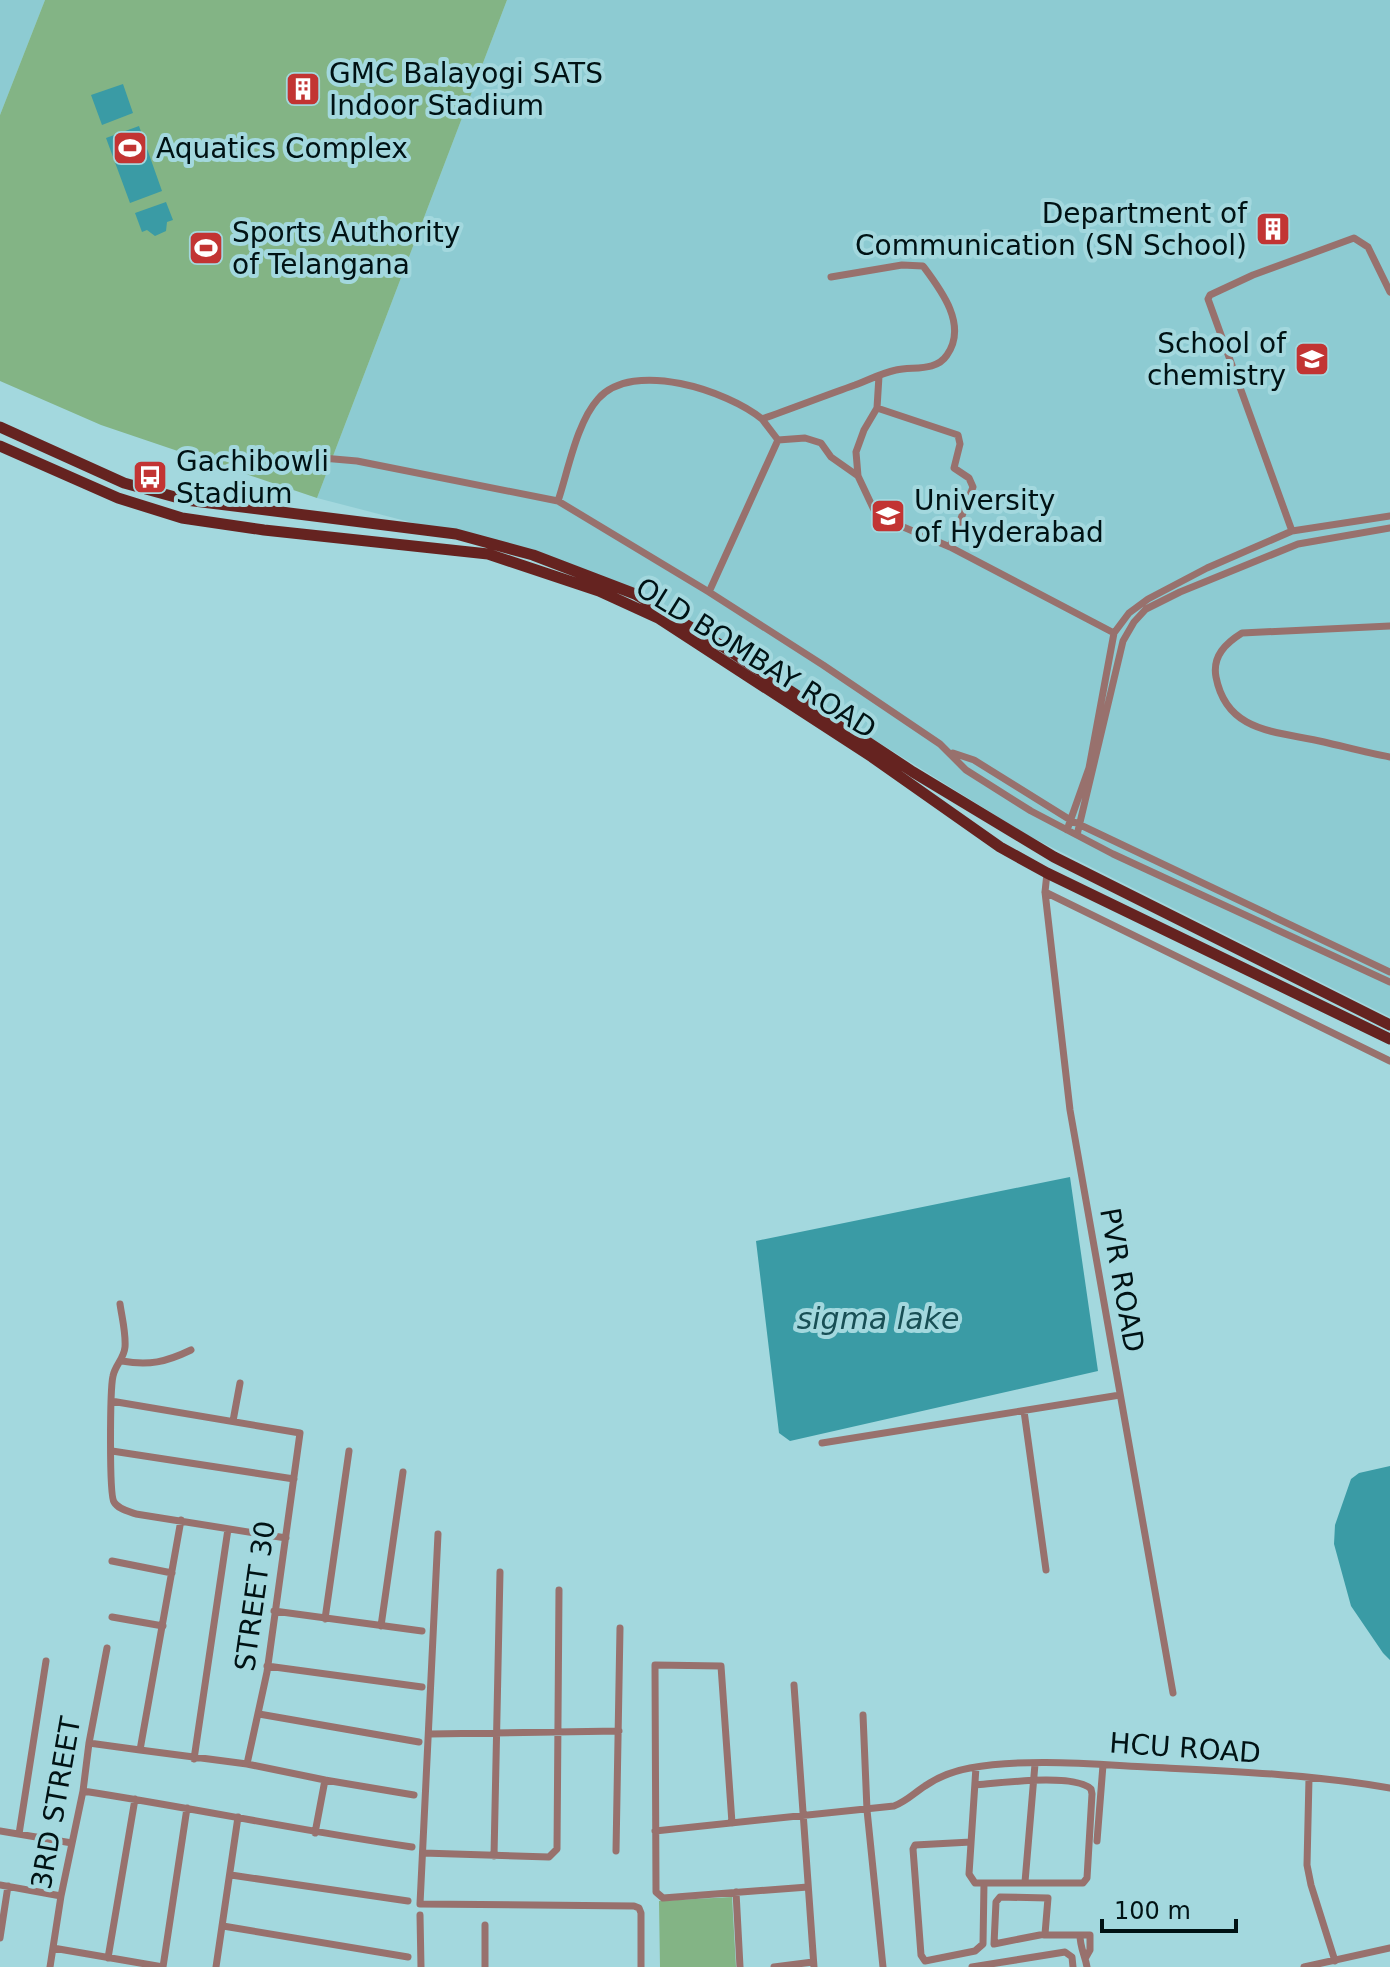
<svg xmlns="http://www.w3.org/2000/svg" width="1390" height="1967" font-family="'DejaVu Sans',sans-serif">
	<rect width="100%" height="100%" fill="#a3d8de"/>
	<path fill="#8dcbd2" d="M 0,0 L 45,0 L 0,115 Z
		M 507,0 L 1390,0 L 1390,1017 L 1029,836 L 664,609 L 604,581 L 456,534 L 317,498 Z"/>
	<path fill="#83b485" d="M 45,0 L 507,0 L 317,498 L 101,425 L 0,381 L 0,115 Z
		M 732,1897 L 736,1967 L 660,1967 L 659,1901 Z"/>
	<path fill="#3a9ba5" d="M 123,84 L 133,113 L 102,125 L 91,95 Z
		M 139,126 L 162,191 L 130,203 L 106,138 Z
		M 166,202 L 173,220 L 167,222 L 166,231 L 155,236 L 147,230 L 142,232 L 135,213 Z
		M 1070,1177 L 1098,1371 L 790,1441 L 779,1433 L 756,1241 Z
		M 1390,1466 L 1390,1660 L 1383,1653 L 1351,1606 L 1334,1544 L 1335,1525 L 1351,1479 L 1359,1473 Z"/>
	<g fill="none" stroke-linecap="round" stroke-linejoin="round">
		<path stroke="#98716d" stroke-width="7" d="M 879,376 L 877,408 L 864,430 L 856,452 L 858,476 L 875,512 L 894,523 L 950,547 L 1114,633
			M 877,408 L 958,435 L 960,444 L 954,468 L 969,478 L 973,487 L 950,547
			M 762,419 L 778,440 L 805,438 L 821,443 L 831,457 L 858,476
			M 311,457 L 357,461 L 558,501 L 709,592 L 823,665 L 940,744 L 966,770 L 1031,811 L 1113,854 L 1390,982
			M 558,501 C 568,471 577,422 598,399 C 633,359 728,391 762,419 C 793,408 824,396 855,385 C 868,380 882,373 896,370 C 912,366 936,372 947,355 C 968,325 941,290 923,266 L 902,265 L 831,277
			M 1292,531 L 1208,299 L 1210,295 L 1253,275 L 1354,238 L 1368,247 L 1390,292
			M 709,592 L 778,440
			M 1390,626 L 1242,633 C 1226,643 1212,656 1216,677 C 1227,734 1278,731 1324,742 C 1346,747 1367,753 1390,757
			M 953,753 L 974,760 L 1072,821 L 1390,972
			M 1067,830 L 1089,768 L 1114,633 L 1129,613 L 1148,599 L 1207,568 L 1292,531 L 1390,516
			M 1077,835 L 1123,641 L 1134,622 L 1146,609 L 1180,592 L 1298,544 L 1390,528
			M 1047,873 L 1045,892 L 1070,1110 L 1173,1693
			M 1045,892 L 1390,1061
			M 120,1304 C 122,1318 126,1333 125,1347 C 124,1359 115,1365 113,1376 C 110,1389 109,1494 114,1502 C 118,1509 128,1511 136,1514 L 286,1538
			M 122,1361 C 149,1366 166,1362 191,1350
			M 111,1401 L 300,1433 L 267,1672 L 247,1764
			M 1024,1411 L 1046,1570
			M 233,1421 L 240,1383
			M 822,1443 L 1120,1395
			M 112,1451 L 294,1479
			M 181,1520 L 140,1750 L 247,1764 L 325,1780 L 315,1833
			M 438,1534 L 420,1904 L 634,1906 L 639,1908 L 641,1913 L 641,1967
			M 112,1561 L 172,1573
			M 274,1611 L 422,1631
			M 112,1617 L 163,1626
			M 325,1619 L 349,1451
			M 381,1626 L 403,1472
			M 267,1666 L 422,1687
			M 794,1685 L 814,1967
			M 259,1714 L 419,1742
			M 863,1715 L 867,1810 L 883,1967
			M 430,1734 L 619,1731
			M 89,1743 L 140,1750
			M 194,1759 L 228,1529
			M 1309,1778 L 1307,1865 L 1311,1885 L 1335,1961
			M 325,1780 L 414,1795
			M 975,1785 C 1000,1783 1074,1773 1091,1789 L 1092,1794 L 1087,1878 L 1083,1883 L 984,1883
			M 83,1791 C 193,1808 302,1831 412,1847
			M 732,1823 L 721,1666 L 655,1665 L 656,1892 L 663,1898 L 808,1887
			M 0,1831 L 72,1843
			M 655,1831 L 894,1806 C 907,1801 914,1793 925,1786 C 938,1777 954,1771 970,1768 C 1025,1758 1091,1764 1147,1767 C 1227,1771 1311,1774 1390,1788
			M 19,1834 L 46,1661
			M 1097,1841 L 1103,1765
			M 971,1842 L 915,1845 L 913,1849 L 921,1955 L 925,1961 L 975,1951 L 983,1944 L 984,1883 L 975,1883 L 969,1874 L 976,1767
			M 616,1851 L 620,1628
			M 423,1853 L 549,1857 L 557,1849 L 559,1590
			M 494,1856 L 500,1572
			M 231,1875 L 408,1901
			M 1025,1882 L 1035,1764
			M 0,1885 L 61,1896
			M 736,1892 L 740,1967
			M 1000,1897 L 1048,1898 L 1045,1934 L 994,1944 L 996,1902 Z
			M 420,1915 L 421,1967
			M 223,1926 L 408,1957
			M 1044,1935 L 1090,1935 L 1090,1950 L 1086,1957
			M 1080,1935 C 1080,1948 1085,1955 1087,1967
			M 0,1938 L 8,1886
			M 53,1948 L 163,1967
			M 108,1958 L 135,1799
			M 50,1967 L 61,1896 L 83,1791 L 89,1743 L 107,1648
			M 163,1967 L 187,1808
			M 216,1967 L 238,1817
			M 485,1967 L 485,1925
			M 774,1967 L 813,1962
			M 972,1967 L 1065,1952 L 1072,1957 L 1073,1967
			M 1304,1967 L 1390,1948"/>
		<path stroke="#652320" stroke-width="11" d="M 0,427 L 124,483 L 186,500 L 456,534 L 533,555 L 635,594 L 722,646 L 913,772 L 1054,857 L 1390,1025
			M 0,446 L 118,498 L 182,518 L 264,530 L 488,554 L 599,591 L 658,618 L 872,757 L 1000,847 L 1047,873 L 1390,1039"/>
	</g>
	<defs>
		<g id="building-square" transform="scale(1.8)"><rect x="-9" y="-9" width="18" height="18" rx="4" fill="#c23433" stroke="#a3d8de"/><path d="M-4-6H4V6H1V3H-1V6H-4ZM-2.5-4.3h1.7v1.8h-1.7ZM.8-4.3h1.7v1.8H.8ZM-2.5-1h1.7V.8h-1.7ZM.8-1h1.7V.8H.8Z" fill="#fff"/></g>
		<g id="stadium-square" transform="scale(1.8)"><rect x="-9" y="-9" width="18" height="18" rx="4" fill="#c23433" stroke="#a3d8de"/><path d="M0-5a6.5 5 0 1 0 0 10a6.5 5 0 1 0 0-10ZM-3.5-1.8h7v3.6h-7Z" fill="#fff"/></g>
		<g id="university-square" transform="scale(1.8)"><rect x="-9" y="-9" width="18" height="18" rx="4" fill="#c23433" stroke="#a3d8de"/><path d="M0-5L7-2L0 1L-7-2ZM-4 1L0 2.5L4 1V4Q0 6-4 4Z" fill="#fff"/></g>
		<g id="bus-square" transform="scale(1.8)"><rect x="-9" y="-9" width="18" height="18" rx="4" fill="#c23433" stroke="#a3d8de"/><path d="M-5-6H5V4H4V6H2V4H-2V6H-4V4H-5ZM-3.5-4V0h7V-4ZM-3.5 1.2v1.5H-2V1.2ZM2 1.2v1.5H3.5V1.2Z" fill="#fff"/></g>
	</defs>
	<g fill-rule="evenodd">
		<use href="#building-square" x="303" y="89"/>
		<use href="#stadium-square" x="130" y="148"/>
		<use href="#building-square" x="1273" y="229"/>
		<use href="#stadium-square" x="206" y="248"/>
		<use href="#university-square" x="1312" y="359"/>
		<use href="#bus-square" x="150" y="477"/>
		<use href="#university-square" x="888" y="516"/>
	</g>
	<g text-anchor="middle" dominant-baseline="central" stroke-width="8" stroke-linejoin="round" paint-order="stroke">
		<g font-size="28" fill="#001214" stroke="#a3d8de" text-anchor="start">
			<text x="329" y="73">GMC Balayogi SATS<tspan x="329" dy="32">Indoor Stadium</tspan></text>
			<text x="156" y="148">Aquatics Complex</text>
			<text x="1247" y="213" text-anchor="end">Department of<tspan x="1247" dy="32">Communication (SN School)</tspan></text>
			<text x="232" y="232">Sports Authority<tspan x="232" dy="32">of Telangana</tspan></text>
			<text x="1286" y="343" text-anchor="end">School of<tspan x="1286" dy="32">chemistry</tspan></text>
			<text x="176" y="461">Gachibowli<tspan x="176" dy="32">Stadium</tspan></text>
			<text x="914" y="500">University<tspan x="914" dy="32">of Hyderabad</tspan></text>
		</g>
		<g font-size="28" fill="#001214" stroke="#a3d8de">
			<text transform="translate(756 658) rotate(32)">OLD BOMBAY ROAD</text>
			<text transform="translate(1122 1280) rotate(80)">PVR ROAD</text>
			<text transform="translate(255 1596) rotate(-82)">STREET 30</text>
			<text transform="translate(1185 1748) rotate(4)">HCU ROAD</text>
			<text transform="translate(56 1803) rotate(-80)">3RD STREET</text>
		</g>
		<g font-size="30" font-style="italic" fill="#184f55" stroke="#a3d8de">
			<text x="878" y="1318">sigma lake</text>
		</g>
	</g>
	<path d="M1102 1919v12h134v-12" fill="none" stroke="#001214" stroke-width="4"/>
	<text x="1114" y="1919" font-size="24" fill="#001214" stroke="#a3d8de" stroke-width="6" paint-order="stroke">100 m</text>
</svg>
